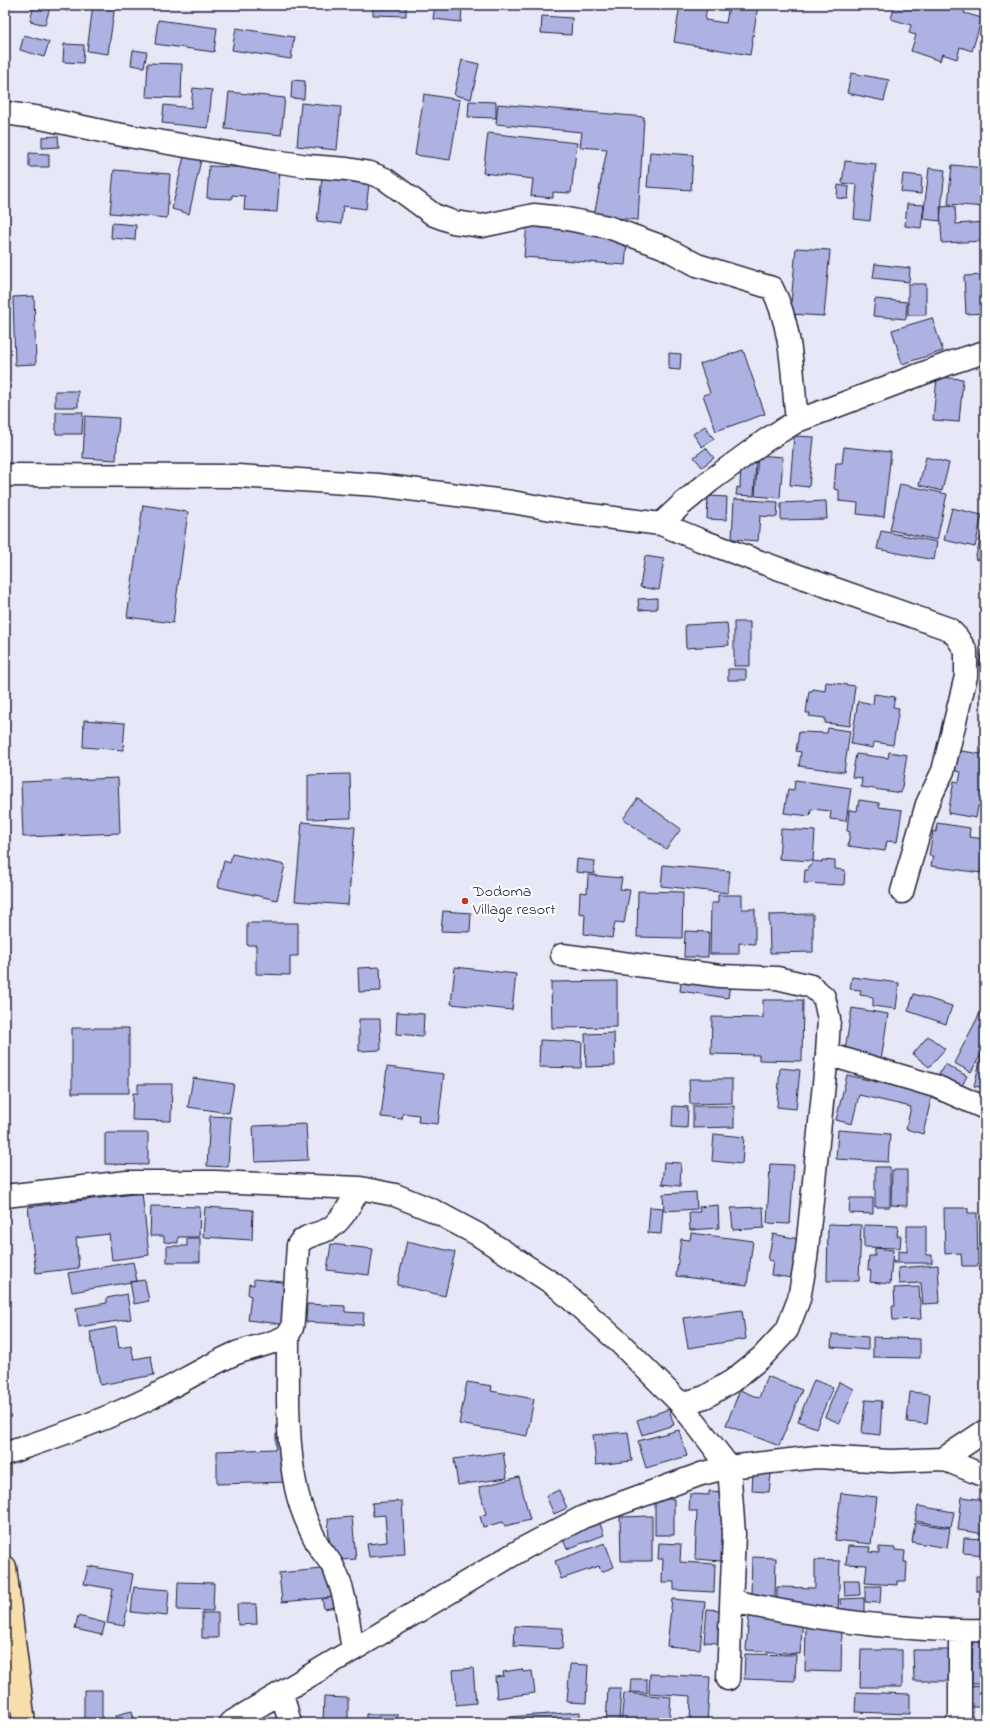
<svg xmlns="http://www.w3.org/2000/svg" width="990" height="1728" font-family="'Indie Flower',sans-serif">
	<rect width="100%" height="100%" fill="#e6e8f7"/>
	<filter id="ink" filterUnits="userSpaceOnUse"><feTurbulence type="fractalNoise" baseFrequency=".025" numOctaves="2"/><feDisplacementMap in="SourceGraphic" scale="8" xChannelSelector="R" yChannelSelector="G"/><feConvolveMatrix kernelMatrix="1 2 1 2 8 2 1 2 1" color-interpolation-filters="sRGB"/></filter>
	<g filter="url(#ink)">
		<path fill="#adb2e3" stroke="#22223b" d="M 34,5 L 69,5 L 68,11 L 50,7 L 45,25 L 30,21 Z
			M 93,5 L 115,5 L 108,54 L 87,51 Z
			M 373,5 L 406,5 L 406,16 L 373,15 Z
			M 435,5 L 462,7 L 461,22 L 433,19 Z
			M 680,5 L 707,5 L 705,20 L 726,23 L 729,5 L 758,5 L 750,55 L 674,42 Z
			M 895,5 L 966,5 L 964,13 L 982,18 L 972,51 L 960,47 L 957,59 L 942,54 L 940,61 L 911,51 L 916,35 L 909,33 L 911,25 L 891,19 Z
			M 542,16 L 572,18 L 571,35 L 541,33 Z
			M 158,20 L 217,28 L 214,52 L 155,44 Z
			M 236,28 L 294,37 L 291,59 L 232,50 Z
			M 24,35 L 49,42 L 44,57 L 20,50 Z
			M 64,44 L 84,45 L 83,63 L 63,62 Z
			M 133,50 L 147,52 L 144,67 L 131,65 Z
			M 462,60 L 479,64 L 471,99 L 454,95 Z
			M 148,63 L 182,64 L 181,98 L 146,97 Z
			M 851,73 L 889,80 L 884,101 L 847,93 Z
			M 292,80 L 305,81 L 304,99 L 291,98 Z
			M 193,88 L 212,90 L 208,128 L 162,123 L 164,105 L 191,108 Z
			M 229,92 L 285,98 L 281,135 L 225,129 Z
			M 424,94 L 460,100 L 450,160 L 415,155 Z
			M 469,101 L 496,102 L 496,118 L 468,117 Z
			M 301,103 L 341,107 L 337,150 L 297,146 Z
			M 498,104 L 644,117 L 638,220 L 594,216 L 607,149 L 580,147 L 582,132 L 496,124 Z
			M 488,133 L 577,143 L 571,193 L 553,192 L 553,198 L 531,196 L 533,179 L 483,173 Z
			M 58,136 L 59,147 L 42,148 L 42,137 Z
			M 186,147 L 203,151 L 189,214 L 172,209 Z
			M 650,152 L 693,155 L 691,190 L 647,187 Z
			M 29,153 L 49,154 L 49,167 L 29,167 Z
			M 845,161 L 876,164 L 870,221 L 854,219 L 857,185 L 842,183 Z
			M 952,165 L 985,168 L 985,207 L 948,204 Z
			M 209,166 L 280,169 L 277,212 L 244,210 L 245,196 L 232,195 L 232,199 L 207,198 Z
			M 929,168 L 945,170 L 940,221 L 923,219 Z
			M 323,169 L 370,175 L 366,209 L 343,206 L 341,224 L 317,221 Z
			M 114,170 L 170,174 L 167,218 L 110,213 Z
			M 903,174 L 922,176 L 921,194 L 901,192 Z
			M 838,185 L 849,187 L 848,199 L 837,198 Z
			M 907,204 L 924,205 L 921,228 L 905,226 Z
			M 955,206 L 956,224 L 985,222 L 985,241 L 942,243 L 940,207 Z
			M 112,223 L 136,225 L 135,240 L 111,238 Z
			M 527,223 L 628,232 L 625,265 L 524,257 Z
			M 796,248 L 830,250 L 824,316 L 790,314 Z
			M 875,264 L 910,268 L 909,282 L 873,278 Z
			M 985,275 L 985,313 L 966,314 L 964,276 Z
			M 908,284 L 926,284 L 926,315 L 908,315 Z
			M 34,296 L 36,364 L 15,365 L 13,297 Z
			M 875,299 L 907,302 L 906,319 L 873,316 Z
			M 932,318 L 943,351 L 902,364 L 892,330 Z
			M 743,350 L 765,414 L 716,431 L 703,395 L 710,393 L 700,364 Z
			M 669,353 L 681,354 L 680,370 L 669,369 Z
			M 937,377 L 963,379 L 959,422 L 933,420 Z
			M 55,391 L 78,391 L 78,407 L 55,407 Z
			M 56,412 L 83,412 L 82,434 L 56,434 Z
			M 85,416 L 119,418 L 116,460 L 83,458 Z
			M 705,426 L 714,439 L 702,447 L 693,434 Z
			M 794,436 L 814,437 L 809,487 L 790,485 Z
			M 844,447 L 891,452 L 884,517 L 857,514 L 858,503 L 839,501 L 839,490 L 834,489 L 836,463 L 842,463 Z
			M 706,448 L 714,458 L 702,467 L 694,457 Z
			M 758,455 L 783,457 L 780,498 L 755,496 Z
			M 926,457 L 949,463 L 942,491 L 919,485 Z
			M 741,460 L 756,460 L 754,496 L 736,495 L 737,487 L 740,488 Z
			M 900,484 L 947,494 L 937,540 L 890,530 Z
			M 708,496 L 727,497 L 726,520 L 707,519 Z
			M 734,499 L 778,502 L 777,517 L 760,516 L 758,541 L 732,539 Z
			M 826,501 L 827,519 L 781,520 L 781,503 Z
			M 143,505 L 188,512 L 173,623 L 127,617 Z
			M 952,508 L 982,515 L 975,547 L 944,540 Z
			M 881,531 L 937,542 L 934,560 L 877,549 Z
			M 981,537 L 985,538 L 985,561 L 975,559 Z
			M 645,556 L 664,559 L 659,590 L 640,587 Z
			M 657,598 L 657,609 L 639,610 L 638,599 Z
			M 734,622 L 750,622 L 750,666 L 734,666 Z
			M 727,623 L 729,645 L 686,648 L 685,625 Z
			M 982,650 L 985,650 L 985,666 L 979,665 Z
			M 728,669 L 746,669 L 746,680 L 728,680 Z
			M 826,682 L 855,686 L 850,726 L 825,723 L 825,718 L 809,716 L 810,713 L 806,713 L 809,691 L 812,691 L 813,689 L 825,691 Z
			M 874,694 L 895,697 L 893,707 L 899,708 L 893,745 L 874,742 L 873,748 L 851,744 L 858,701 L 873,704 Z
			M 84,720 L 125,723 L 123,750 L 83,747 Z
			M 828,728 L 850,731 L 844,772 L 799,766 L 801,752 L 796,751 L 799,732 L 827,733 Z
			M 982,748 L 985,748 L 985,807 L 978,806 L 976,818 L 948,813 L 954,781 L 959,782 L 961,772 L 952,770 L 955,750 L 981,754 Z
			M 889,752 L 907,755 L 901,793 L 861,787 L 862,778 L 852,777 L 856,754 L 888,758 Z
			M 350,774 L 351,818 L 308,819 L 308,775 Z
			M 118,778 L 120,833 L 23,837 L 21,782 Z
			M 795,780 L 851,788 L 846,821 L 830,819 L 831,811 L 811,809 L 810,816 L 784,813 L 788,789 L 794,790 Z
			M 638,798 L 681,829 L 666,849 L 623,819 Z
			M 859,800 L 879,803 L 879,807 L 902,810 L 897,842 L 887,841 L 885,851 L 848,846 L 850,832 L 847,831 L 849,810 L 857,811 Z
			M 302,822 L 355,827 L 348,905 L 295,901 Z
			M 937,823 L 970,828 L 969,837 L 985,839 L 985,856 L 983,856 L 981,873 L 931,866 L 933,856 L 929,856 L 933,831 L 936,832 Z
			M 781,829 L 815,831 L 813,861 L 779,859 Z
			M 232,854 L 285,865 L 277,900 L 218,887 L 224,861 L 230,863 Z
			M 577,859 L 595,861 L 594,874 L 576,872 Z
			M 822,860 L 835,861 L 835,869 L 845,870 L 844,885 L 804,883 L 805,870 L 808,870 L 808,866 L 811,866 L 812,861 L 822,862 Z
			M 663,865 L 730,871 L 728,893 L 661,886 Z
			M 588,875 L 622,878 L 620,889 L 630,890 L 624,923 L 615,922 L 612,938 L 584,934 L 585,914 L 579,913 L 580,892 L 587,893 Z
			M 638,891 L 683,892 L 682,938 L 637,937 Z
			M 718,895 L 742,895 L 742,909 L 755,909 L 755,944 L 739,943 L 739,954 L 710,954 L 711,903 L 718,903 Z
			M 443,911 L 471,913 L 470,932 L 441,931 Z
			M 813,914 L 813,952 L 770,953 L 769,915 Z
			M 247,923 L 298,923 L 298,956 L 290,956 L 290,975 L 256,974 L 256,945 L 247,945 Z
			M 685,931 L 709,932 L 708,957 L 684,957 Z
			M 380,967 L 381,991 L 359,992 L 358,968 Z
			M 455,967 L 516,974 L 512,1010 L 451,1004 Z
			M 683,971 L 731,978 L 728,998 L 680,991 Z
			M 852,977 L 899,983 L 896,1009 L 873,1006 L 873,997 L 860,995 L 861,990 L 850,989 Z
			M 617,981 L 617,1027 L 552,1028 L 551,982 Z
			M 914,994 L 952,1006 L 946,1024 L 908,1011 Z
			M 763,1000 L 803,1000 L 802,1061 L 759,1060 L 759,1055 L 711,1054 L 712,1017 L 763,1018 Z
			M 852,1008 L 888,1014 L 881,1061 L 844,1055 Z
			M 397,1012 L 424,1014 L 423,1036 L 396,1034 Z
			M 980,1013 L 985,1016 L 985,1047 L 971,1072 L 954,1063 Z
			M 359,1019 L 380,1019 L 381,1050 L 359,1051 Z
			M 72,1028 L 129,1028 L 129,1093 L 72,1093 Z
			M 614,1033 L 615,1066 L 586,1067 L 585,1034 Z
			M 928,1036 L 945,1049 L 929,1067 L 913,1054 Z
			M 540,1040 L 582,1042 L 581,1068 L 539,1067 Z
			M 982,1053 L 985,1054 L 985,1088 L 974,1086 Z
			M 945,1064 L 967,1076 L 958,1093 L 935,1081 Z
			M 387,1067 L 444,1074 L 438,1124 L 418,1122 L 419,1115 L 403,1113 L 402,1119 L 381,1117 Z
			M 780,1068 L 800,1070 L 796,1109 L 777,1107 Z
			M 847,1075 L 932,1095 L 923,1134 L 906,1129 L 911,1107 L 859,1095 L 852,1124 L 836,1120 Z
			M 193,1078 L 234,1084 L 229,1113 L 188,1107 Z
			M 689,1079 L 732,1079 L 732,1103 L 690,1104 Z
			M 138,1084 L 172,1084 L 171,1121 L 132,1120 L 133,1093 L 138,1093 Z
			M 673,1106 L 688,1107 L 687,1128 L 672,1127 Z
			M 693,1106 L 734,1106 L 734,1127 L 693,1128 Z
			M 210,1116 L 231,1117 L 228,1167 L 207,1166 Z
			M 306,1124 L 308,1160 L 255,1162 L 253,1126 Z
			M 838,1130 L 890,1134 L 888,1162 L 836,1159 Z
			M 105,1133 L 148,1133 L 148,1165 L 105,1164 Z
			M 714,1134 L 744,1137 L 742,1164 L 712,1161 Z
			M 664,1162 L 681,1163 L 680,1186 L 662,1184 Z
			M 770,1164 L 794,1165 L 790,1224 L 767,1223 Z
			M 875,1167 L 890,1167 L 890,1207 L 875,1207 Z
			M 892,1170 L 907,1170 L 907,1206 L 891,1205 Z
			M 696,1192 L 697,1209 L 664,1211 L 663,1194 Z
			M 142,1193 L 149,1255 L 112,1260 L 109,1234 L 76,1238 L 79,1268 L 36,1273 L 28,1207 Z
			M 850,1198 L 873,1198 L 873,1214 L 849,1213 Z
			M 718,1205 L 719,1228 L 690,1230 L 689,1212 L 700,1212 L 699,1207 Z
			M 151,1206 L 200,1207 L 199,1237 L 178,1237 L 178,1243 L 164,1242 L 164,1236 L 150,1236 Z
			M 205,1207 L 253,1210 L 252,1240 L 203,1237 Z
			M 650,1207 L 663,1208 L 661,1234 L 648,1233 Z
			M 763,1207 L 764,1228 L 733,1230 L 731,1208 Z
			M 944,1208 L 968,1208 L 968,1213 L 977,1213 L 978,1266 L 962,1266 L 961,1253 L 945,1254 Z
			M 828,1224 L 861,1225 L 859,1281 L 827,1281 Z
			M 864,1225 L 898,1226 L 897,1236 L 901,1236 L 900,1248 L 864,1247 Z
			M 907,1226 L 926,1226 L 926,1255 L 932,1255 L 932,1263 L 893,1263 L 893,1261 L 898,1261 L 898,1251 L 907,1252 Z
			M 691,1233 L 753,1241 L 747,1285 L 676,1276 L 681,1239 L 690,1240 Z
			M 773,1234 L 799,1239 L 792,1278 L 771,1275 L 773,1261 L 768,1260 Z
			M 187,1238 L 200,1238 L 200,1262 L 167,1262 L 167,1246 L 187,1246 Z
			M 407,1241 L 455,1252 L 445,1296 L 397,1285 Z
			M 331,1244 L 373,1249 L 369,1275 L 327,1270 Z
			M 875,1248 L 893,1250 L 890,1284 L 870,1282 L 871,1271 L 868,1270 L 869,1256 L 875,1256 Z
			M 985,1248 L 985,1285 L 983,1284 Z
			M 133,1262 L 137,1281 L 72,1292 L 68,1273 Z
			M 938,1265 L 940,1303 L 923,1304 L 921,1283 L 899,1284 L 898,1268 Z
			M 254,1279 L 292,1283 L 288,1325 L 248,1320 L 251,1296 L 248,1295 L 249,1284 L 254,1285 Z
			M 145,1280 L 149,1301 L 134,1304 L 130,1282 Z
			M 919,1287 L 921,1319 L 893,1320 L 892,1306 L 895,1306 L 894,1288 Z
			M 127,1294 L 131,1319 L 79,1327 L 76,1308 L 107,1303 L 107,1298 Z
			M 307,1304 L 345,1306 L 345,1312 L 364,1313 L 363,1325 L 306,1322 Z
			M 742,1310 L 746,1339 L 688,1348 L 683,1318 Z
			M 116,1327 L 119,1348 L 131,1346 L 134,1359 L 151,1356 L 154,1375 L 100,1385 L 90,1332 Z
			M 832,1334 L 868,1337 L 868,1350 L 831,1347 Z
			M 873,1337 L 920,1339 L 920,1358 L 873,1357 Z
			M 767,1376 L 802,1390 L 779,1446 L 726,1425 L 740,1390 L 759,1398 Z
			M 814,1380 L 833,1387 L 816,1428 L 798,1421 Z
			M 467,1382 L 492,1386 L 491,1391 L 534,1399 L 527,1436 L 459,1424 Z
			M 839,1382 L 854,1389 L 840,1423 L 825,1417 Z
			M 910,1392 L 930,1394 L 927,1424 L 907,1422 Z
			M 865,1400 L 882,1401 L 880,1435 L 862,1433 Z
			M 669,1409 L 674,1425 L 642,1435 L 637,1420 Z
			M 679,1430 L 687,1456 L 646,1468 L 638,1441 Z
			M 628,1432 L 632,1461 L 596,1465 L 593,1435 Z
			M 276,1434 L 289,1434 L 290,1482 L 217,1484 L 217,1451 L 276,1449 Z
			M 503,1452 L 507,1478 L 458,1485 L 454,1459 Z
			M 753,1473 L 771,1474 L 769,1492 L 752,1491 Z
			M 519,1477 L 530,1520 L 505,1526 L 503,1522 L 483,1527 L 480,1516 L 486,1514 L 479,1487 Z
			M 559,1490 L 567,1508 L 554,1514 L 546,1496 Z
			M 709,1491 L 726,1492 L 722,1561 L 695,1559 L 697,1511 L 689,1511 L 690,1494 L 709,1495 Z
			M 841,1493 L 877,1497 L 871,1544 L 835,1540 Z
			M 962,1497 L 985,1500 L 985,1534 L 958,1530 Z
			M 655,1499 L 674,1499 L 674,1535 L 655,1535 Z
			M 402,1501 L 405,1554 L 369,1557 L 367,1544 L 387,1542 L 385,1515 L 373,1516 L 372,1503 Z
			M 918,1506 L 954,1512 L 951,1527 L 915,1521 Z
			M 652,1516 L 652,1561 L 621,1561 L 620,1517 Z
			M 352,1517 L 356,1559 L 330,1561 L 328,1519 Z
			M 599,1521 L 604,1535 L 567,1549 L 562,1537 Z
			M 915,1523 L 950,1528 L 947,1548 L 912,1542 Z
			M 964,1538 L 985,1539 L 985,1555 L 963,1553 Z
			M 605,1543 L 614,1567 L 601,1572 L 599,1566 L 561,1579 L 555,1561 Z
			M 659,1543 L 681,1544 L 680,1562 L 715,1564 L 714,1592 L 674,1590 L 674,1582 L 662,1582 L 663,1559 L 658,1559 Z
			M 848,1546 L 870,1547 L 869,1552 L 879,1553 L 879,1547 L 895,1548 L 895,1550 L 905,1551 L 904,1562 L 907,1562 L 906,1581 L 897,1581 L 897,1585 L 865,1583 L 867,1565 L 846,1564 Z
			M 752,1557 L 776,1558 L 775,1598 L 751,1597 Z
			M 815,1560 L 840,1561 L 838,1613 L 777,1607 L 777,1587 L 815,1588 Z
			M 88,1566 L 133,1574 L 124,1626 L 107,1623 L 113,1589 L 84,1584 Z
			M 333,1568 L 335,1597 L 282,1602 L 279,1573 Z
			M 976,1576 L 985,1576 L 985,1591 L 976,1591 Z
			M 844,1580 L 859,1580 L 860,1595 L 845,1596 Z
			M 178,1582 L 214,1583 L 213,1611 L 177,1610 Z
			M 865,1586 L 881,1586 L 880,1603 L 865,1602 Z
			M 134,1587 L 169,1590 L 167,1616 L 131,1612 Z
			M 333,1597 L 335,1607 L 324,1609 L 322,1599 Z
			M 864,1598 L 864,1614 L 841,1615 L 840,1599 Z
			M 672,1599 L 705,1602 L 700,1649 L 667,1646 Z
			M 237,1604 L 256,1604 L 257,1624 L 238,1625 Z
			M 707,1609 L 720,1610 L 718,1643 L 704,1642 Z
			M 202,1613 L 218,1613 L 218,1638 L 202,1638 Z
			M 749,1614 L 803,1619 L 800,1654 L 746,1650 Z
			M 78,1616 L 105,1623 L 102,1635 L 75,1629 Z
			M 515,1626 L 563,1628 L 562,1649 L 514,1646 Z
			M 806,1627 L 842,1627 L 841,1672 L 805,1671 Z
			M 973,1634 L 985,1634 L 985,1684 L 972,1684 Z
			M 861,1650 L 902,1650 L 902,1687 L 860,1687 Z
			M 913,1650 L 950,1650 L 951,1681 L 914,1681 Z
			M 745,1654 L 796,1655 L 795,1681 L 744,1679 Z
			M 570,1664 L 588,1665 L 586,1703 L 567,1702 Z
			M 473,1668 L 476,1703 L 456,1705 L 453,1670 Z
			M 522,1669 L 523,1672 L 532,1671 L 535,1693 L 497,1698 L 495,1677 L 504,1676 L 503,1672 Z
			M 650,1674 L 710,1677 L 707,1723 L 690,1723 L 691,1696 L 649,1693 Z
			M 631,1679 L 647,1679 L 647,1693 L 630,1692 Z
			M 970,1686 L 985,1687 L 985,1707 L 969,1707 Z
			M 608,1688 L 621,1688 L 619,1723 L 606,1723 Z
			M 84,1690 L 102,1690 L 102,1723 L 84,1723 Z
			M 856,1692 L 910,1694 L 910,1714 L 855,1712 Z
			M 624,1693 L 671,1697 L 669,1723 L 621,1723 Z
			M 324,1697 L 348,1698 L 348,1723 L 323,1723 Z
			M 132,1711 L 135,1723 L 119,1723 L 116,1715 Z
			M 580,1712 L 580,1723 L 507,1723 L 507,1717 Z
			M 366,1714 L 397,1714 L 397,1723 L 366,1723 Z
			M 782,1722 L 811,1722 L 811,1723 L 782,1723 Z"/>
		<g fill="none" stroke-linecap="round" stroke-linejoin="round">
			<g stroke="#22223b" stroke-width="25">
				<path id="minor" d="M 5,113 L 41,118 L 111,133 L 267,160 L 308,166 L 347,169 L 370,173 L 385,179 L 434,215 L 453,222 L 482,226 L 534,215 L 562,218 L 608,227 L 663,247 L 697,265 L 772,288 C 793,328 792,377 797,421
					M 5,475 L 238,476 L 378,485 L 512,502 L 574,513 L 661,524 L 700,540 L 818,583 L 949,629 L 957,637 L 966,651 L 966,676 L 943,771 L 927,804 L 902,892
					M 661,524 L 681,505 L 710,481 L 766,440 L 797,421 L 953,362 L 985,352
					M 562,955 L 720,976 L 777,978 L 811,986 L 824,997 L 829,1019 L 827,1054 L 806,1259 L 799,1299 L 787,1330 L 762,1357 L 732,1381 L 705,1397 L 681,1404
					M 827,1054 L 935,1086 L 985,1108
					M 5,1196 L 127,1182 L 215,1182 L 360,1188 L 395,1195 L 432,1210 L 477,1234 L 555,1285 L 619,1342 L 681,1404 L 729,1467 L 734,1534 L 728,1679
					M 288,1334 C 288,1382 286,1441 296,1488 C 300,1507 309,1528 318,1545 C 322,1552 328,1558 332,1565 C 346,1590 348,1622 353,1650
					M 5,1454 C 54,1437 103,1421 150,1398 C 178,1384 205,1367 234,1354 C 247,1348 279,1343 288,1334 C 292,1331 293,1325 293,1320 L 298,1245 C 305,1233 323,1235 333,1226 C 345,1216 352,1201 360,1188
					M 943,1459 L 985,1431
					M 732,1601 C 815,1619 900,1632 985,1630
					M 282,1693 L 290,1723
					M 230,1723 L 524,1548 L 583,1517 L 701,1474 L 729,1467 L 816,1457 L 891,1461 L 943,1459 L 985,1476
					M 957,1723 L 960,1721 L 960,1631"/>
			</g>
			<g stroke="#22223b" stroke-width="25">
				<path id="highway" d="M 5,1567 L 24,1723"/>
			</g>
			<use href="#minor" stroke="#fff" stroke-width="22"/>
			<use href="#highway" stroke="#f8deab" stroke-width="22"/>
		</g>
	</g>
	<circle fill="#c8321e" stroke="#fff" stroke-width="1.5" cx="465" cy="901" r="4"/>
	<g text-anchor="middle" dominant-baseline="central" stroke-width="4" stroke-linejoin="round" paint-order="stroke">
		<g font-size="16" fill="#22223b" stroke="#fff" text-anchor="start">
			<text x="473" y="892">Dodoma<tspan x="473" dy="18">Village resort</tspan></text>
		</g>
	</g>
	<rect width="990" height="1728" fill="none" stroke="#fff" stroke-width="20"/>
	<rect x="10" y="10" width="970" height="1708" fill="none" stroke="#22223b" stroke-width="1.5" filter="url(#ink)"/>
</svg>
